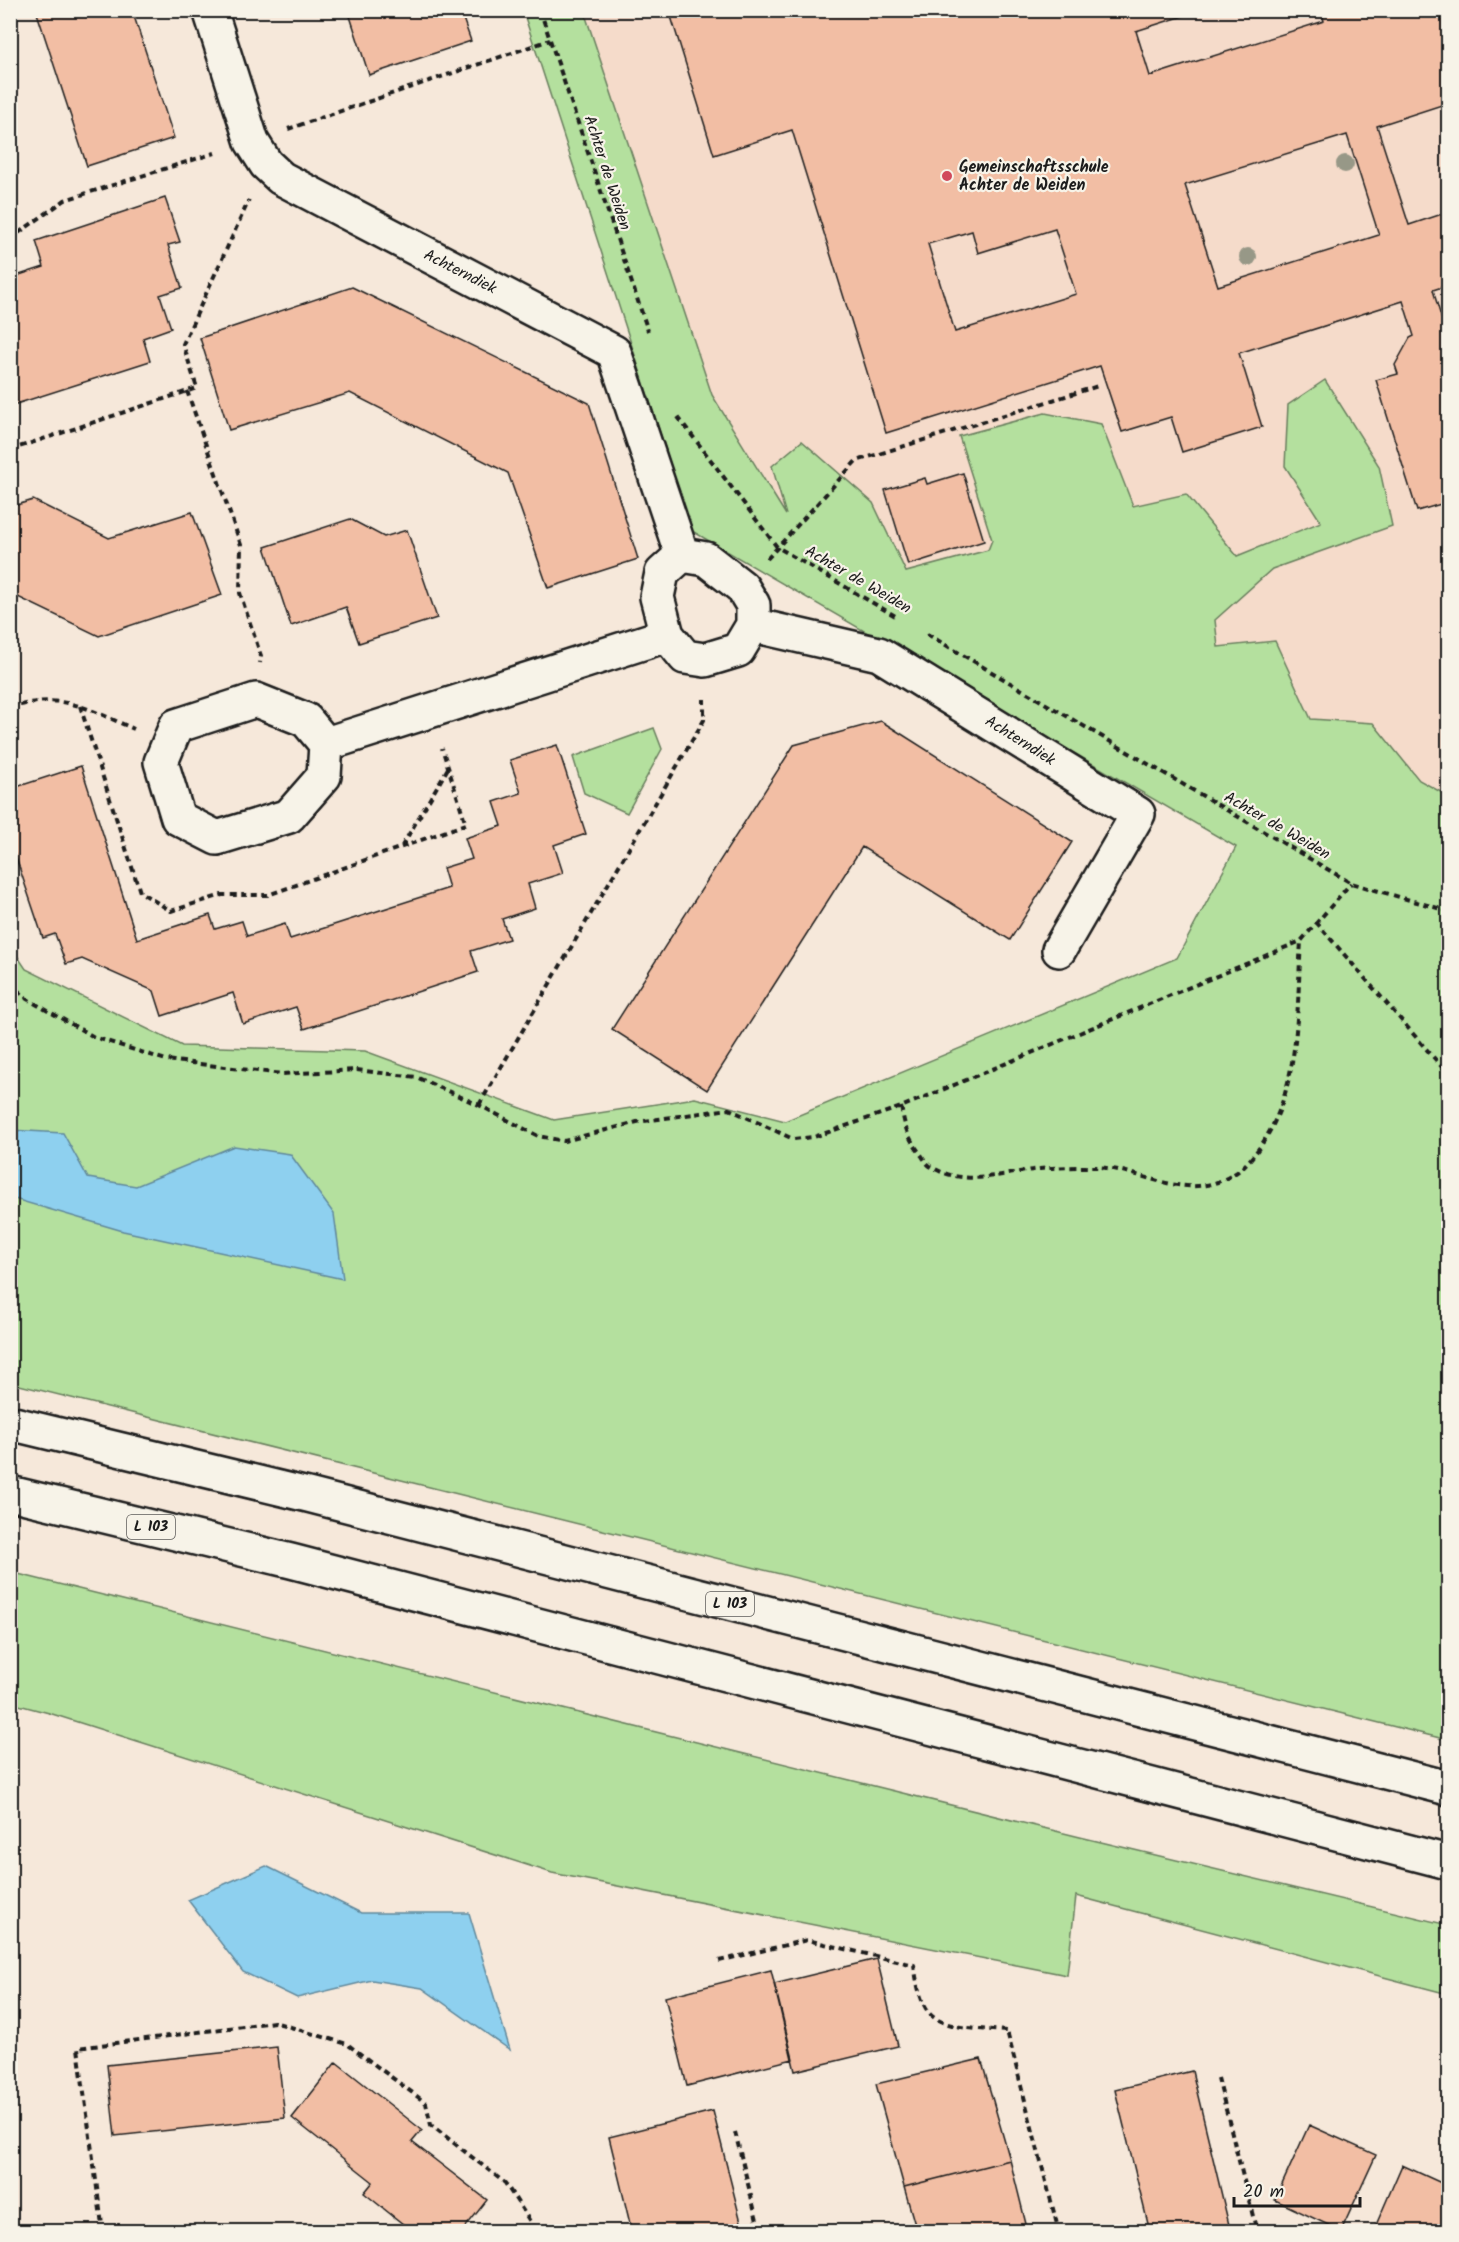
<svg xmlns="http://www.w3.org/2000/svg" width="1459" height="2242" font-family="Kalam,sans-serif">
	<rect width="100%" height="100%" fill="#f6e8da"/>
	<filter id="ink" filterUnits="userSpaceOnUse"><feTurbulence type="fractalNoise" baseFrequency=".0167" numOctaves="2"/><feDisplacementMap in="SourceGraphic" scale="12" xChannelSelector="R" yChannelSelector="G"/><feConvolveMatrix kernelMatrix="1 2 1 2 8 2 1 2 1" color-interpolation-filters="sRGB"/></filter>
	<g filter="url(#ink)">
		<path fill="#f5dbca" d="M 584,11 L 1448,11 L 1448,876 L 788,518 L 712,395 Z"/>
		<path fill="#b4e09e" stroke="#687e5d" stroke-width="1.5" d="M 523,11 L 584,11 L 712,395 L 786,515 L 772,466 L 802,441 L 873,503 L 906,572 L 988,550 L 992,540 L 959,436 L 1045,413 L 1101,424 L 1133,506 L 1186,494 L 1237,556 L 1321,522 L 1285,466 L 1288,405 L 1325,380 L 1379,466 L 1392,526 L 1272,569 L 1215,620 L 1218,647 L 1275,641 L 1311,719 L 1373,723 L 1419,780 L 1448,796 L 1448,1740 L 11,1383 L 10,945 L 26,969 L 182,1046 L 365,1051 L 554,1120 L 695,1098 L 785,1121 L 1177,958 L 1236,847 L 692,531 Z
			M 654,728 L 662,749 L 627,813 L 584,793 L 573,757 Z
			M 10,1572 L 1080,1837 L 1448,1925 L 1448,1994 L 1076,1896 L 1067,1975 L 552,1873 L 49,1713 L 11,1703 Z"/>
		<path fill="#8ed0ef" stroke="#60889b" stroke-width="1.5" d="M 10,1130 L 63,1133 L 88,1178 L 136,1186 L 234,1146 L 290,1154 L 334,1214 L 343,1279 L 123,1231 L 11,1198 Z
			M 266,1866 L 361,1913 L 469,1913 L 510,2050 L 422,1988 L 372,1980 L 297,1998 L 243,1972 L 188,1900 Z"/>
		<path fill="#f2bea4" stroke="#1c1c1c" stroke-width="1.5" fill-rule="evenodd" d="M 36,10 L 132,10 L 174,138 L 87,166 Z
			M 348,10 L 460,10 L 471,41 L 369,75 Z
			M 669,10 L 1202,10 L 1136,31 L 1150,76 L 1324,21 L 1321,10 L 1448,10 L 1448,103 L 1377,126 L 1409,225 L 1448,212 L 1448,285 L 1433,290 L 1448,340 L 1448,502 L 1417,511 L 1376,380 L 1398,374 L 1395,365 L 1410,338 L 1414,336 L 1403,301 L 1239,353 L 1262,427 L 1182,452 L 1171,417 L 1122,432 L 1100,366 L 886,433 L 792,130 L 714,155 ZM 1347,135 L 1379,235 L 1218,286 L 1185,185 ZM 1055,229 L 1076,294 L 955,332 L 928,244 L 972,231 L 978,253 Z
			M 165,198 L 180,242 L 168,245 L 182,288 L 160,295 L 171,328 L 143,338 L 150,361 L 10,406 L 10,299 L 14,298 L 10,288 L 10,278 L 44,267 L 36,241 Z
			M 352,287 L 589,403 L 638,559 L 548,588 L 508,473 L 350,393 L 229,430 L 200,338 Z
			M 963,473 L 984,541 L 908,565 L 885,490 L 925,478 L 927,484 Z
			M 33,500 L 109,538 L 192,512 L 222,595 L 99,636 L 16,596 L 10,597 L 10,507 Z
			M 350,519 L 384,537 L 407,530 L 437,618 L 359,643 L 346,607 L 291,626 L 265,547 Z
			M 881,721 L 1072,842 L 1010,940 L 862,847 L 707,1090 L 612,1029 L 794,745 Z
			M 557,745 L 586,834 L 554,845 L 563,873 L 528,884 L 535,908 L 502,919 L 509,939 L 471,951 L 478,972 L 304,1029 L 296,1007 L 243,1024 L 233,993 L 162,1016 L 154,991 L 82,959 L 66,964 L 55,934 L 43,938 L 10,840 L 10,789 L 81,766 L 137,939 L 210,915 L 215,929 L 242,921 L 247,936 L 285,924 L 290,939 L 449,888 L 443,868 L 472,859 L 465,838 L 502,826 L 494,802 L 521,793 L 510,760 Z
			M 877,1959 L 898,2046 L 795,2071 L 774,1984 Z
			M 771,1970 L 793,2059 L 687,2086 L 665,1997 Z
			M 277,2047 L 285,2118 L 115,2136 L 107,2065 Z
			M 981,2059 L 1010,2160 L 904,2187 L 876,2084 Z
			M 336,2062 L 422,2130 L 412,2142 L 487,2200 L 464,2229 L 468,2232 L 413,2232 L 364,2193 L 373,2182 L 292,2118 Z
			M 1192,2071 L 1229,2225 L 1204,2232 L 1150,2232 L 1115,2090 Z
			M 713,2111 L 741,2222 L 706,2232 L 632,2232 L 609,2137 Z
			M 1309,2125 L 1376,2155 L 1341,2231 L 1275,2200 Z
			M 1010,2160 L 1028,2232 L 917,2232 L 904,2187 Z
			M 1402,2165 L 1448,2186 L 1448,2232 L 1373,2232 Z
			M 741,2222 L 744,2232 L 706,2232 Z"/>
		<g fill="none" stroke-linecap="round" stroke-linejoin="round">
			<g stroke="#1c1c1c" stroke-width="38">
				<path id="minor" d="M 210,10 L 252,142 L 266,164 L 281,178 L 614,352 L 682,555
					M 682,555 L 706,559 L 742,587 L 753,605 L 753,625 L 879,654 L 1138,814 L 1059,950
					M 682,555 L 662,573 L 657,597 L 667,635 L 685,657 L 705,660 L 738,650 L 753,625
					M 256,700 L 306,720 L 326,744 L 324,776 L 289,816 L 217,838 L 178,818 L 161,762 L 176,726 Z
					M 326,744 L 667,635"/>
			</g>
			<g stroke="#1c1c1c" stroke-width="38">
				<path id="highway" d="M 10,1423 L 308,1495 L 1448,1788
					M 10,1493 L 291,1561 L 1448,1862"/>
			</g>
			<path stroke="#1c1c1c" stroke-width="4" stroke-dasharray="6 4.5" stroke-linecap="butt" d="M 540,10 L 648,331
				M 288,129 L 550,40
				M 10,239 L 65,200 L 215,153
				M 187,391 L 241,545 L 240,593 L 261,656 L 260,663
				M 678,417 L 777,547 L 897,617
				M 10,450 L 197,388 L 183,344 L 249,200
				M 767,559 L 856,461 L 1098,386
				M 927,634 L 1351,883 L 1448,911
				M 80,706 L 140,892 L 171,911 L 222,895 L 268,895 L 466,824 L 442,748
				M 10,708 C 62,691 88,709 134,729
				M 402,846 L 448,768
				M 1316,922 L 1448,1074
				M 10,983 L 27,999 L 94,1037 L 166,1060 L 282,1074 L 357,1070 L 416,1077 L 479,1105 L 538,1136 L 564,1141 L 637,1122 L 729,1109 L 793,1139 L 814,1137 L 901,1107 L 1301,941 L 1351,883
				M 479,1105 L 704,720 L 704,699
				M 901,1107 C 906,1131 907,1136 922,1156 C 924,1159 927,1164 930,1166 C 964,1188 1004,1173 1040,1169 C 1057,1167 1074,1167 1090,1167 C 1130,1166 1167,1192 1206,1185 C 1216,1184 1235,1175 1242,1168 C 1302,1109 1296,1019 1301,941
				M 719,1961 L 807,1940 L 914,1965 C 917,1981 919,2001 930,2014 C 945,2030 986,2029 1007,2031 L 1059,2232
				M 1218,2078 L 1257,2232
				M 735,2132 L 760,2232
				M 103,2232 L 78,2048 L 274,2022 L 347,2044 L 426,2103 L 431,2125 L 505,2183 L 537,2232"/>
			<use href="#minor" stroke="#f7f3e8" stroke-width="33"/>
			<use href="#highway" stroke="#f7f3e8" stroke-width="33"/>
		</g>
		<g fill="#979887">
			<circle cx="1345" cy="164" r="9"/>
			<circle cx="1248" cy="257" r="9"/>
		</g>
	</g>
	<circle fill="#d1495b" stroke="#f7f3e8" stroke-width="2" cx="947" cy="176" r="6"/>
	<g text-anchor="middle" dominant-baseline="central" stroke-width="4.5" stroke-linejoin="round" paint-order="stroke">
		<g fill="#f7f3e8" stroke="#5e5c59" stroke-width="1.5">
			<rect x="127" y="1515" width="48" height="24" rx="4.5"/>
			<rect x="706" y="1592" width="48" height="24" rx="4.5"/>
		</g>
		<g font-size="15" font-weight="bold" fill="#1c1c1c">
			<text x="151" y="1527">L 103</text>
			<text x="730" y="1604">L 103</text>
		</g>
		<g font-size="16" font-weight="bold" fill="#1c1c1c" stroke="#f7f3e8" text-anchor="start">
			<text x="959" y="167">Gemeinschaftsschule<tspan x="959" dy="18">Achter de Weiden</tspan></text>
		</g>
		<g font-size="16" fill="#1c1c1c" stroke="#f7f3e8">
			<text transform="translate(607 173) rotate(72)">Achter de Weiden</text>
			<text transform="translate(460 272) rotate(27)">Achterndiek</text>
			<text transform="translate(858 580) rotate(30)">Achter de Weiden</text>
			<text transform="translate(1020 741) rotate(32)">Achterndiek</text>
			<text transform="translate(1277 826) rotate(30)">Achter de Weiden</text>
		</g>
	</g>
	<rect width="1459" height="2242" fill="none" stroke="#f7f3e8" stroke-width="36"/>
	<rect x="18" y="18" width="1423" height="2206" fill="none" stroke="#1c1c1c" stroke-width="2" filter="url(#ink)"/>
	<path d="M1234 2197v9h126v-9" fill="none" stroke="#1c1c1c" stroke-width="3"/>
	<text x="1243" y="2197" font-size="18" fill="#1c1c1c" stroke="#f7f3e8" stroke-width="4.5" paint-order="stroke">20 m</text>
</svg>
